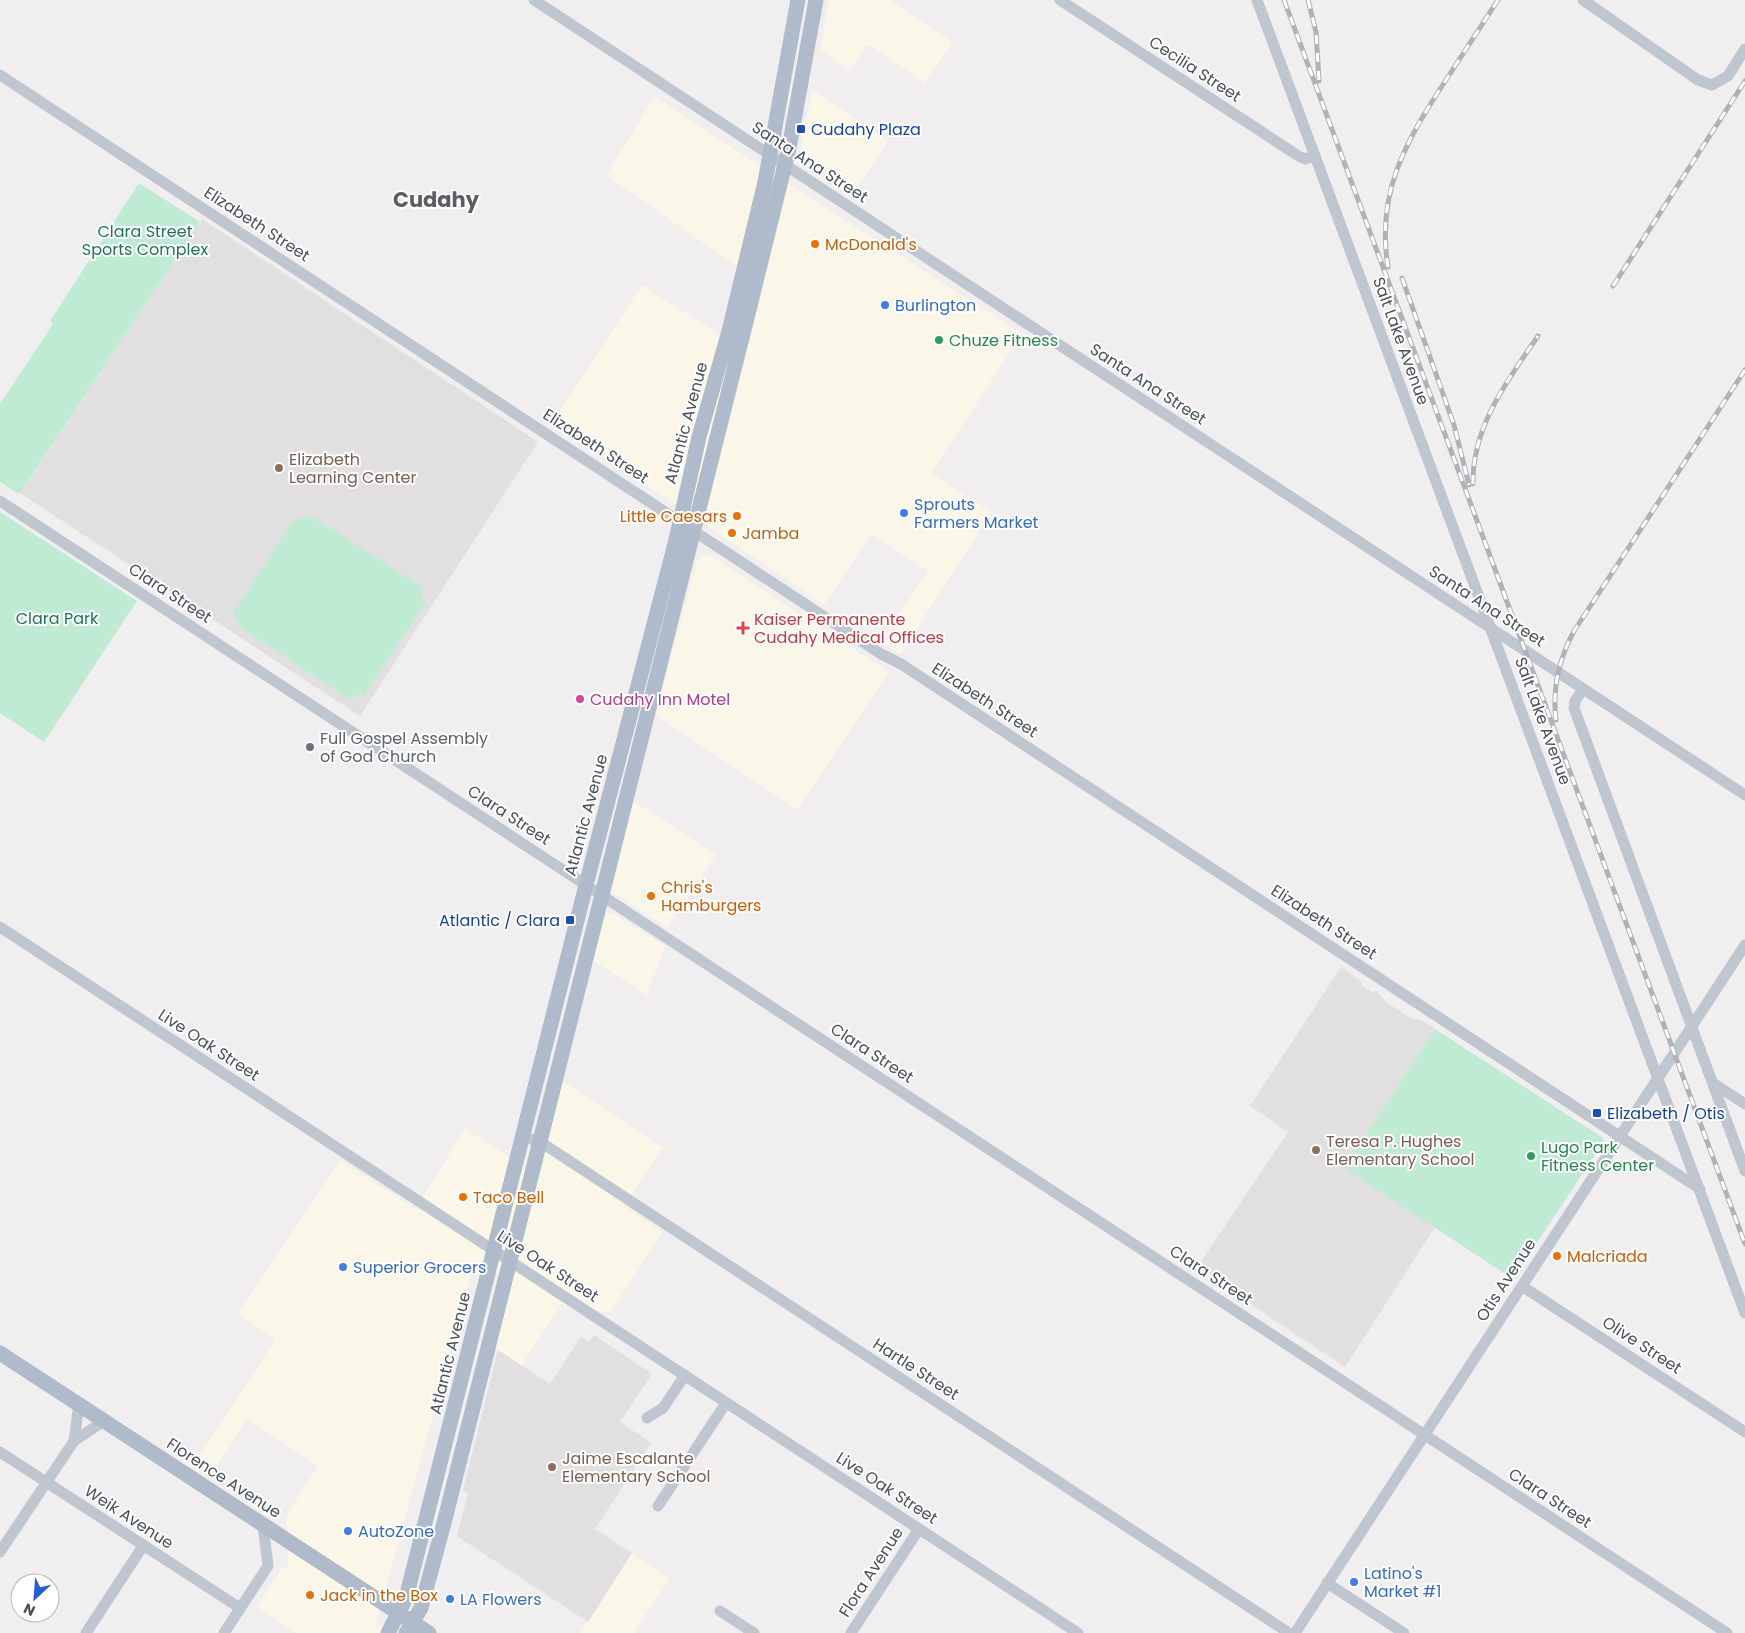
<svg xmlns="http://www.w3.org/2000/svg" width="1745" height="1633" font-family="Poppins,sans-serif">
	<rect width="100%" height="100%" fill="#f0eeee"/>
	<path fill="#faf7e8" d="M 829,0 L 889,0 L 953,42 L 925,83 L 868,45 L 850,71 L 820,50 Z
		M 812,90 L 888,141 L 855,191 L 800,154 Z
		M 654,97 L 1022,334 L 931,473 L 992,512 L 900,655 L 881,642 L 928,571 L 924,568 L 871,534 L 824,605 L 553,421 L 642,285 L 746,352 L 764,284 L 606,176 Z
		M 708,554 L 889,672 L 798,810 L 655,716 L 697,561 L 699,557 Z
		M 633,801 L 716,854 L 667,928 L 612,891 Z
		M 608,913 L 614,914 L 665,946 L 647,995 L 592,960 L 604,918 Z
		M 563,1081 L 663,1148 L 624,1206 L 663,1232 L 610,1313 L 562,1304 L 521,1366 L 493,1347 L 512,1282 L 475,1261 L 376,1624 L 389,1633 L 296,1633 L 257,1607 L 282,1568 L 288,1566 L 287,1514 L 318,1466 L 247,1420 L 213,1472 L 196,1461 L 275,1340 L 238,1314 L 340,1160 L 415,1209 L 465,1129 L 537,1174 Z
		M 632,1553 L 670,1578 L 634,1633 L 580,1633 Z"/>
	<path fill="#e1dfdf" d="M 202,219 L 538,442 L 360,716 L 20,493 Z
		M 1341,967 L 1360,980 L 1362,986 L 1372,992 L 1377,991 L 1386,1002 L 1410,1018 L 1423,1021 L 1435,1029 L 1344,1168 L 1435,1227 L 1345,1367 L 1253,1306 L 1248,1299 L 1198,1266 L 1288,1132 L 1250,1106 Z
		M 594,1335 L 652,1374 L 620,1422 L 651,1443 L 595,1529 L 632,1553 L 588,1622 L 457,1536 L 468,1493 L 463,1490 L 498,1350 L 550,1384 L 581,1337 L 589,1342 Z"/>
	<path fill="#bfebd5" d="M 139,183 L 200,222 L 19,494 L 0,482 L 0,404 L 53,324 L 50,321 Z
		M 0,512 L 137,601 L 44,742 L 0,713 Z
		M 310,515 L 422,587 L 422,600 L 425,603 L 364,696 L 360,693 L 358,696 L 351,696 L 349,699 L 237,625 L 239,622 L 234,618 L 234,611 L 295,518 L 299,521 L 302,517 L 308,517 Z
		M 1435,1029 L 1603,1138 L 1604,1141 L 1513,1279 L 1344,1168 Z"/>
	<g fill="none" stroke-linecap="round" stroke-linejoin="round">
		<path stroke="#bfc6cf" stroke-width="11" d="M 534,0 L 1745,795
			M 1060,0 L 1300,157 L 1306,159 L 1315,155
			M 1257,0 L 1745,1313
			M 1583,0 L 1698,80 L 1712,85 L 1728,76 L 1745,49
			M 0,75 L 881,654 L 901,664 L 1700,1189
			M 0,501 L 1727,1633
			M 1583,689 L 1575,701 L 1574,708 L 1745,1171
			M 0,927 L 1078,1633
			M 1713,1083 L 1745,1104
			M 523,1137 L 539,1141 L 1289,1633
			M 1522,1286 L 1745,1432
			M 647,1418 L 663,1408 L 685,1375
			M 74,1441 L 79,1404
			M 0,1452 L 240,1608
			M 658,1506 L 726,1403
			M 0,1552 L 74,1441 L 104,1421
			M 1327,1583 L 1404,1633
			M 720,1611 L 754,1633
			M 86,1633 L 143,1546
			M 224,1633 L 268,1566 L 263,1525
			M 851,1633 L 919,1529
			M 1295,1633 L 1745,945"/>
		<path stroke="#afbaca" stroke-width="15" d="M 0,1353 L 429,1633
			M 388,1633 L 406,1598 L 586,885 L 676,540 L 699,437 L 729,331 L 765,182 L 798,0
			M 406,1633 L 421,1608 L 444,1523 L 743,334 L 789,148 L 816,0"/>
		<g stroke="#b0b2b7" stroke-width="5">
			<path id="rail" d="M 1284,0 L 1745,1244
				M 1308,0 L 1316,32 L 1319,81
				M 1388,267 C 1376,193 1405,143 1444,83 C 1462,55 1480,28 1498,0
				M 1402,278 L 1454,425 L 1469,485
				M 1613,286 L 1745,81
				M 1473,484 C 1472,427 1507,381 1538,336
				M 1556,720 C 1552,689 1559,659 1574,631 L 1745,370"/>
		</g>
		<use href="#rail" stroke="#fff" stroke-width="3" stroke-dasharray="9" stroke-linecap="butt"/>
	</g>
	<g fill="#1a4fb4" stroke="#fff" stroke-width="2">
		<rect x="796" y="124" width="10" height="10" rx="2.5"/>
		<rect x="565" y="915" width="10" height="10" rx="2.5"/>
		<rect x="1592" y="1108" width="10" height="10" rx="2.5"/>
	</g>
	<g fill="#e8710a" stroke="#fff" stroke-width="2">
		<circle cx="815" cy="244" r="5"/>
		<circle cx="737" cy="516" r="5"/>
		<circle cx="732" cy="533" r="5"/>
		<circle cx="651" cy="896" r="5"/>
		<circle cx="463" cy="1197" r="5"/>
		<circle cx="1557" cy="1256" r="5"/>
		<circle cx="310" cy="1595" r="5"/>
	</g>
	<g fill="#3f7fe0" stroke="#fff" stroke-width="2">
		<circle cx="885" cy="305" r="5"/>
		<circle cx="904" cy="513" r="5"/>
		<circle cx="343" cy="1267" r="5"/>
		<circle cx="348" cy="1531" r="5"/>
		<circle cx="1354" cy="1582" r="5"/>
		<circle cx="450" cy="1599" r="5"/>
	</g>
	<g fill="#2e9e5b" stroke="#fff" stroke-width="2">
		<circle cx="939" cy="340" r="5"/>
		<circle cx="1531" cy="1156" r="5"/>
	</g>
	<g fill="#8d6e63" stroke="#fff" stroke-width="2">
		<circle cx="279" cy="468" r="5"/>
		<circle cx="1316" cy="1150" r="5"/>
		<circle cx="552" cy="1467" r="5"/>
	</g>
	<path fill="#e0444e" stroke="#fff" stroke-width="2" d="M740.5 620.5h5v5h5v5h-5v5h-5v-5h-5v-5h5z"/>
	<circle fill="#d1479c" stroke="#fff" stroke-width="2" cx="580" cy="699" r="5"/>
	<circle fill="#6b7280" stroke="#fff" stroke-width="2" cx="310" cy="747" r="5"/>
	<g text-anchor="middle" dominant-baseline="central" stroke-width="4" stroke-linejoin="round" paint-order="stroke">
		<g font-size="16" fill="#474f59" stroke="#fff">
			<text transform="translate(1195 69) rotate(33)">Cecilia Street</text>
			<text transform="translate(810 162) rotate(33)">Santa Ana Street</text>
			<text transform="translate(257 224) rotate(33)">Elizabeth Street</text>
			<text transform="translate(1401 341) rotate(70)">Salt Lake Avenue</text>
			<text transform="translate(1148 384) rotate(33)">Santa Ana Street</text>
			<text transform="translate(686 423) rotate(-75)">Atlantic Avenue</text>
			<text transform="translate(596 446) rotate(33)">Elizabeth Street</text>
			<text transform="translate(170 593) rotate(33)">Clara Street</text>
			<text transform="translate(1487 606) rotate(33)">Santa Ana Street</text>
			<text transform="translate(985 700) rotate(33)">Elizabeth Street</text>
			<text transform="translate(1543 721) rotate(70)">Salt Lake Avenue</text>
			<text transform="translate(509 815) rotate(33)">Clara Street</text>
			<text transform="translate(586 815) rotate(-75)">Atlantic Avenue</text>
			<text transform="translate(1324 922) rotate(33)">Elizabeth Street</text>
			<text transform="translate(209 1045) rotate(33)">Live Oak Street</text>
			<text transform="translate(872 1053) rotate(33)">Clara Street</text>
			<text transform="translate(548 1266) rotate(33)">Live Oak Street</text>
			<text transform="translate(1211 1275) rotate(33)">Clara Street</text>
			<text transform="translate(1506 1280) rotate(-57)">Otis Avenue</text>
			<text transform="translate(1642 1345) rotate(33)">Olive Street</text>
			<text transform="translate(450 1353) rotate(-76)">Atlantic Avenue</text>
			<text transform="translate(916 1369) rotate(33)">Hartle Street</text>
			<text transform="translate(224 1478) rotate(33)">Florence Avenue</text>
			<text transform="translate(887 1488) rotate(33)">Live Oak Street</text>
			<text transform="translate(1550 1498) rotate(33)">Clara Street</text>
			<text transform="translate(129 1517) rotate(33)">Weik Avenue</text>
			<text transform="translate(871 1572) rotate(-57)">Flora Avenue</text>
		</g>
		<g font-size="16" fill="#164399" stroke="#fff" text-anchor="start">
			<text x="811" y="129">Cudahy Plaza</text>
			<text x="560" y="920" text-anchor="end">Atlantic / Clara</text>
			<text x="1607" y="1113">Elizabeth / Otis</text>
		</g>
		<g font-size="16" fill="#1e7553" stroke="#fff">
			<text x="145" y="231">Clara Street<tspan x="145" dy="18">Sports Complex</tspan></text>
			<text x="57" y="618">Clara Park</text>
		</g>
		<g font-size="16" fill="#c56008" stroke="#fff" text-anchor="start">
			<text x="825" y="244">McDonald's</text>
			<text x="727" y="516" text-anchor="end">Little Caesars</text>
			<text x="742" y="533">Jamba</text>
			<text x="661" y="887">Chris's<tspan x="661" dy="18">Hamburgers</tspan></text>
			<text x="473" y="1197">Taco Bell</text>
			<text x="1567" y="1256">Malcriada</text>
			<text x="320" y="1595">Jack in the Box</text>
		</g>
		<g font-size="16" fill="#366cbe" stroke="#fff" text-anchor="start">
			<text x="895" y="305">Burlington</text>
			<text x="914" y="504">Sprouts<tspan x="914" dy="18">Farmers Market</tspan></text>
			<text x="353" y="1267">Superior Grocers</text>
			<text x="358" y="1531">AutoZone</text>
			<text x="1364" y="1573">Latino's<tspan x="1364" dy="18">Market #1</tspan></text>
			<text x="460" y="1599">LA Flowers</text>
		</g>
		<g font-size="16" fill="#27864d" stroke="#fff" text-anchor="start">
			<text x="949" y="340">Chuze Fitness</text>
			<text x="1541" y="1147">Lugo Park<tspan x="1541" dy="18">Fitness Center</tspan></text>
		</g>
		<g font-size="16" fill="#785e54" stroke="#fff" text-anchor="start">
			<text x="289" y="459">Elizabeth<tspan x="289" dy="18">Learning Center</tspan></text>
			<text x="1326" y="1141">Teresa P. Hughes<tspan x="1326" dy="18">Elementary School</tspan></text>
			<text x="562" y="1458">Jaime Escalante<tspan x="562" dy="18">Elementary School</tspan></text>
		</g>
		<g font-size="16" fill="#be3a42" stroke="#fff" text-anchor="start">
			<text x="754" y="619">Kaiser Permanente<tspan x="754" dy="18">Cudahy Medical Offices</tspan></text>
		</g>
		<g font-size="16" fill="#b23c85" stroke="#fff" text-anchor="start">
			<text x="590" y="699">Cudahy Inn Motel</text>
		</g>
		<g font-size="16" fill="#5b616d" stroke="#fff" text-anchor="start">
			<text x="320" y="738">Full Gospel Assembly<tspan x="320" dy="18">of God Church</tspan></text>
		</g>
		<g font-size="21" font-weight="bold" fill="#5b5d62" stroke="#fff">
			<text x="436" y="199">Cudahy</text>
		</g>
	</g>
	<g transform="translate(35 1598) rotate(206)"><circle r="24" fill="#ffffff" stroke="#b5b9bd"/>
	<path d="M0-4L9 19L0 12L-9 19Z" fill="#275fd0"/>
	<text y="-8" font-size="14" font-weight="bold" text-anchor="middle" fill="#474f59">N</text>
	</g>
</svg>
